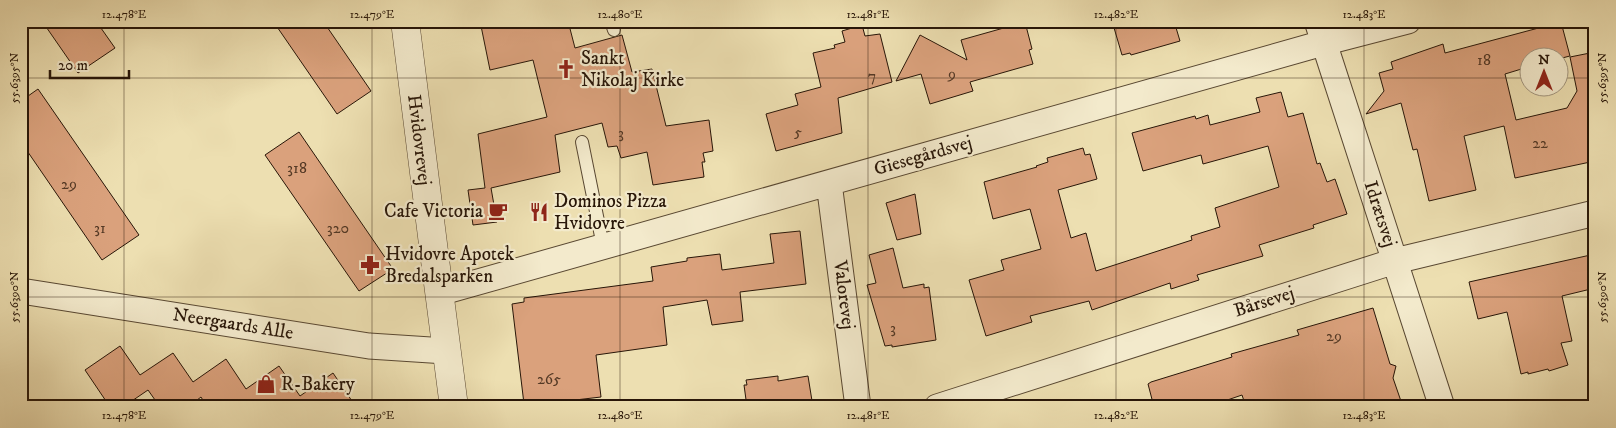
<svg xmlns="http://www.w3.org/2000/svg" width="1616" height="428" font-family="'IM FELL DW Pica',serif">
	<rect width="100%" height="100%" fill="#eddfb1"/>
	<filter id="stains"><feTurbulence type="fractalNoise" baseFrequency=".004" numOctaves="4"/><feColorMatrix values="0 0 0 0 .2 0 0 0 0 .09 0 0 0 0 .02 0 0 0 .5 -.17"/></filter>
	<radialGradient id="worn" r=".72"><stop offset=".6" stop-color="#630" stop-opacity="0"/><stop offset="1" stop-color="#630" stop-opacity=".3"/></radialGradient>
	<path fill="#daa17c" stroke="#281608" d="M 42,21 L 96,21 L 115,48 L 78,73 Z
		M 273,21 L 323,21 L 371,91 L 337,114 Z
		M 480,21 L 568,21 L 575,48 L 622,35 L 632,72 L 652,69 L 666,126 L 709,120 L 713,151 L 703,153 L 705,162 L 702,162 L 704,177 L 653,185 L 647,152 L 621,158 L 617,146 L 608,147 L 602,123 L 555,135 L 560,172 L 491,188 L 497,222 L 473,225 L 468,190 L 485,188 L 478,134 L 547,117 L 533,60 L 490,70 Z
		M 1112,21 L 1174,21 L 1180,41 L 1131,55 L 1130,53 L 1122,55 Z
		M 1025,22 L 1032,49 L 1029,50 L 1033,64 L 970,82 L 973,91 L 930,104 L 921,74 L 896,81 L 920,35 L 967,60 L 961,40 Z
		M 1561,22 L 1570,56 L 1558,59 L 1558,58 L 1528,58 L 1528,67 L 1505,74 L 1516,120 L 1567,108 L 1577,91 L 1570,57 L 1595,52 L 1595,161 L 1515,178 L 1504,126 L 1464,136 L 1476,190 L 1429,201 L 1417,149 L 1413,150 L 1401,103 L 1366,114 L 1384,91 L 1379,73 L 1393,69 L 1391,62 L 1443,44 L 1445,53 Z
		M 862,25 L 865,36 L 880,34 L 892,82 L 838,98 L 842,133 L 776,151 L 766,114 L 798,105 L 795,94 L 821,87 L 813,53 L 835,48 L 834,45 L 845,42 L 842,31 Z
		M 38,89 L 139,235 L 102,260 L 21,142 L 21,101 Z
		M 1281,92 L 1288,117 L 1303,113 L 1317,164 L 1320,163 L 1327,182 L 1335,179 L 1347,214 L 1313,225 L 1314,228 L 1259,245 L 1263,256 L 1197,275 L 1199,280 L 1171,289 L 1170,283 L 1092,310 L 1089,301 L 1030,316 L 1032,322 L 986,336 L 969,280 L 1004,270 L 1001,260 L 1041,249 L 1030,209 L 993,219 L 984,182 L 1037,167 L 1036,166 L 1048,162 L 1047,158 L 1083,148 L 1085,155 L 1090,154 L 1097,179 L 1058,190 L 1071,238 L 1086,233 L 1096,271 L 1192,240 L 1191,236 L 1220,227 L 1215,208 L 1279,187 L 1268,146 L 1203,164 L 1201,155 L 1143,171 L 1132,133 L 1195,116 L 1196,119 L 1208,115 L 1210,125 L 1260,112 L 1256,98 Z
		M 299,132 L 393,269 L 359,291 L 265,155 Z
		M 915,194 L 921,234 L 897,240 L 886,203 Z
		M 800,231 L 806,284 L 740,292 L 743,321 L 712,325 L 707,300 L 663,307 L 667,345 L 596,355 L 601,397 L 558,402 L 558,400 L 524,404 L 512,304 L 524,302 L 524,298 L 653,281 L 651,267 L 687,261 L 687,258 L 720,254 L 722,270 L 774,263 L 770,234 Z
		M 893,248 L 903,288 L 924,284 L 924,288 L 929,287 L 936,340 L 892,347 L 892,345 L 885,346 L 867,285 L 876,283 L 869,255 Z
		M 1595,254 L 1595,288 L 1562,296 L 1572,341 L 1561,343 L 1568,365 L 1549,371 L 1548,369 L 1528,374 L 1528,372 L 1521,374 L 1507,312 L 1478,319 L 1469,282 Z
		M 1373,308 L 1390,364 L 1396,366 L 1393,378 L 1403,407 L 1246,407 L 1242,395 L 1207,407 L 1154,407 L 1148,384 L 1151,382 L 1232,357 L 1231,354 L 1299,335 L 1297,330 Z
		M 120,346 L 140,375 L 173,353 L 193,382 L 226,359 L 246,389 L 279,366 L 300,396 L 333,373 L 356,407 L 207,407 L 201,397 L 188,407 L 160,407 L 148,390 L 123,407 L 110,407 L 85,370 Z
		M 778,376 L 778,381 L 808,376 L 813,407 L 747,407 L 744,385 L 747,385 L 746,380 Z"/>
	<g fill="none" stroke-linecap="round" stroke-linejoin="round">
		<g stroke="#594832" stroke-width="14">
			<path id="service" d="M 611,21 L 614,30
				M 582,142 L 603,246"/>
		</g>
		<g stroke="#594832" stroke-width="27">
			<path id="minor" d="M 1317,21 L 1442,407
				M 829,183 L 858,407
				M 21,291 L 369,346 L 446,351
				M 439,293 L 1323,43 L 1408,21
				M 937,407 L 1395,261 L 1595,213"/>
		</g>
		<g stroke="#594832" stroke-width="29">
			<path id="tertiary" d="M 405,21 L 434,252 L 454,407"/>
		</g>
		<use href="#service" stroke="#f3eacc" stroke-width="12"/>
		<use href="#minor" stroke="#f3eacc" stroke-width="25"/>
		<use href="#tertiary" stroke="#f3eacc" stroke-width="28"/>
	</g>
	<path fill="none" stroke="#281608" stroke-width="1" stroke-opacity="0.45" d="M 124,21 L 124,407M 372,21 L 372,407M 620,21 L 620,407M 868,21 L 868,407M 1116,21 L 1116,407M 1364,21 L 1364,407M 21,78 L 1528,78M 1558,78 L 1595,78M 21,297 L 1595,297"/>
	<defs>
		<g id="church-bare" transform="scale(1.5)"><path d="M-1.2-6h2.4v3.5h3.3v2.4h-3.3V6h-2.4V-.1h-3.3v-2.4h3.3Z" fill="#8f2418" stroke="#f3eacc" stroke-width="2.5" paint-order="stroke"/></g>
		<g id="cafe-bare" transform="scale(1.5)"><path d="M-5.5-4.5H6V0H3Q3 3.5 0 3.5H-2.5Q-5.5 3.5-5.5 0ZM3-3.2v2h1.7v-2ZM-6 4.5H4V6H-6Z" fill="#8f2418" stroke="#f3eacc" stroke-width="2.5" paint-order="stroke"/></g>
		<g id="restaurant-bare" transform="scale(1.5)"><path d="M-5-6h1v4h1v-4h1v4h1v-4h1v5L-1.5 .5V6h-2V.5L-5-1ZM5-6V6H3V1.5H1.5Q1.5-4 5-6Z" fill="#8f2418" stroke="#f3eacc" stroke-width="2.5" paint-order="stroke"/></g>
		<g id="pharmacy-bare" transform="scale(1.5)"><path d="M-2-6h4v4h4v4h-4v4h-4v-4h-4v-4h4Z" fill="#8f2418" stroke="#f3eacc" stroke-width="2.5" paint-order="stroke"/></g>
		<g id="shop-bare" transform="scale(1.5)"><path d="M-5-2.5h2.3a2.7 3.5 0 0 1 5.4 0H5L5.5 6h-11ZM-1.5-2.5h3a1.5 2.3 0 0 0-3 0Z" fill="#8f2418" stroke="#f3eacc" stroke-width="2.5" paint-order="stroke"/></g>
	</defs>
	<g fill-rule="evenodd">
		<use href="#church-bare" x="566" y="69"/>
		<use href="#cafe-bare" x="498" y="211"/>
		<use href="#restaurant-bare" x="539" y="212"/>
		<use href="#pharmacy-bare" x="370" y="265"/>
		<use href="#shop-bare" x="266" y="384"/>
	</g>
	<g text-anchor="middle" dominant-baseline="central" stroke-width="4.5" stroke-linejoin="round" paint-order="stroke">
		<g font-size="16" fill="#543925">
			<text x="1484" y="60">18</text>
			<text x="952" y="74">9</text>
			<text x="872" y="76">7</text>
			<text x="798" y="132">5</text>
			<text x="621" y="133">3</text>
			<text x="1540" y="143">22</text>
			<text x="297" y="168">318</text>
			<text x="69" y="184">29</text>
			<text x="100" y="228">31</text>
			<text x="338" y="228">320</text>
			<text x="893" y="328">3</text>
			<text x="1334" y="336">29</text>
			<text x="549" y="379">265</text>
		</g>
		<g font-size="19" fill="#281608" stroke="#f3eacc" text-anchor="start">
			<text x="581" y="58">Sankt<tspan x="581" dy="22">Nikolaj Kirke</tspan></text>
			<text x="554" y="201">Dominos Pizza<tspan x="554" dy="22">Hvidovre</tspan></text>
			<text x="483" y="211" text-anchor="end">Cafe Victoria</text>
			<text x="385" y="254">Hvidovre Apotek<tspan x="385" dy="22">Bredalsparken</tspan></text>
			<text x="281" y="384">R-Bakery</text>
		</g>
		<g font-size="19" fill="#281608" stroke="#f3eacc">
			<text transform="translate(419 140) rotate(83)">Hvidovrevej</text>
			<text transform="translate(923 156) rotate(-16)">Giesegårdsvej</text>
			<text transform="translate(1380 214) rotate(72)">Idrætsvej</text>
			<text transform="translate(844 295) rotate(83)">Valorevej</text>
			<text transform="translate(1264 302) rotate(-18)">Bårsevej</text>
			<text transform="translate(233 324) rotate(9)">Neergaards Alle</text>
		</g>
	</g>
	<rect width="1616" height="428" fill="none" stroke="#eddfb1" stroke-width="55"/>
	<g transform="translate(1544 72)"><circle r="24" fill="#f3eacc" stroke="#a2957e"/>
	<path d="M0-4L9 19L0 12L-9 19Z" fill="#8f2418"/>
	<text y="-8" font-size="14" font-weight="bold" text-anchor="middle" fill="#281608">N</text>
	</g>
	<path d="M50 70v8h79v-8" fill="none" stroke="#281608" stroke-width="2.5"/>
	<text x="58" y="70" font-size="15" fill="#281608" stroke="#f3eacc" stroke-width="4" paint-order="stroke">20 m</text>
	<rect x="28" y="28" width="1560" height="372" fill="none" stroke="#281608" stroke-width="2"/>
	<g font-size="12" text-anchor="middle" fill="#281608">
		<text x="124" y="18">12.478°E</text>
		<text x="372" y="18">12.479°E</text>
		<text x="620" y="18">12.480°E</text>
		<text x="868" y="18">12.481°E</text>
		<text x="1116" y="18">12.482°E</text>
		<text x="1364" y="18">12.483°E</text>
		<text transform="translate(14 78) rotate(-90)" y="4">55.6395°N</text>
		<text transform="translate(1602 78) rotate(-90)" y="4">55.6395°N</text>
		<text transform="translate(14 297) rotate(-90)" y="4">55.6390°N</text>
		<text transform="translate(1602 297) rotate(-90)" y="4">55.6390°N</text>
		<text x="124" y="419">12.478°E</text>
		<text x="372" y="419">12.479°E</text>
		<text x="620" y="419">12.480°E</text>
		<text x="868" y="419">12.481°E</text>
		<text x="1116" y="419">12.482°E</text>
		<text x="1364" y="419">12.483°E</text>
	</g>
	<rect width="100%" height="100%" filter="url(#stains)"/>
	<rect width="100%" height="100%" fill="url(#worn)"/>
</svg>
